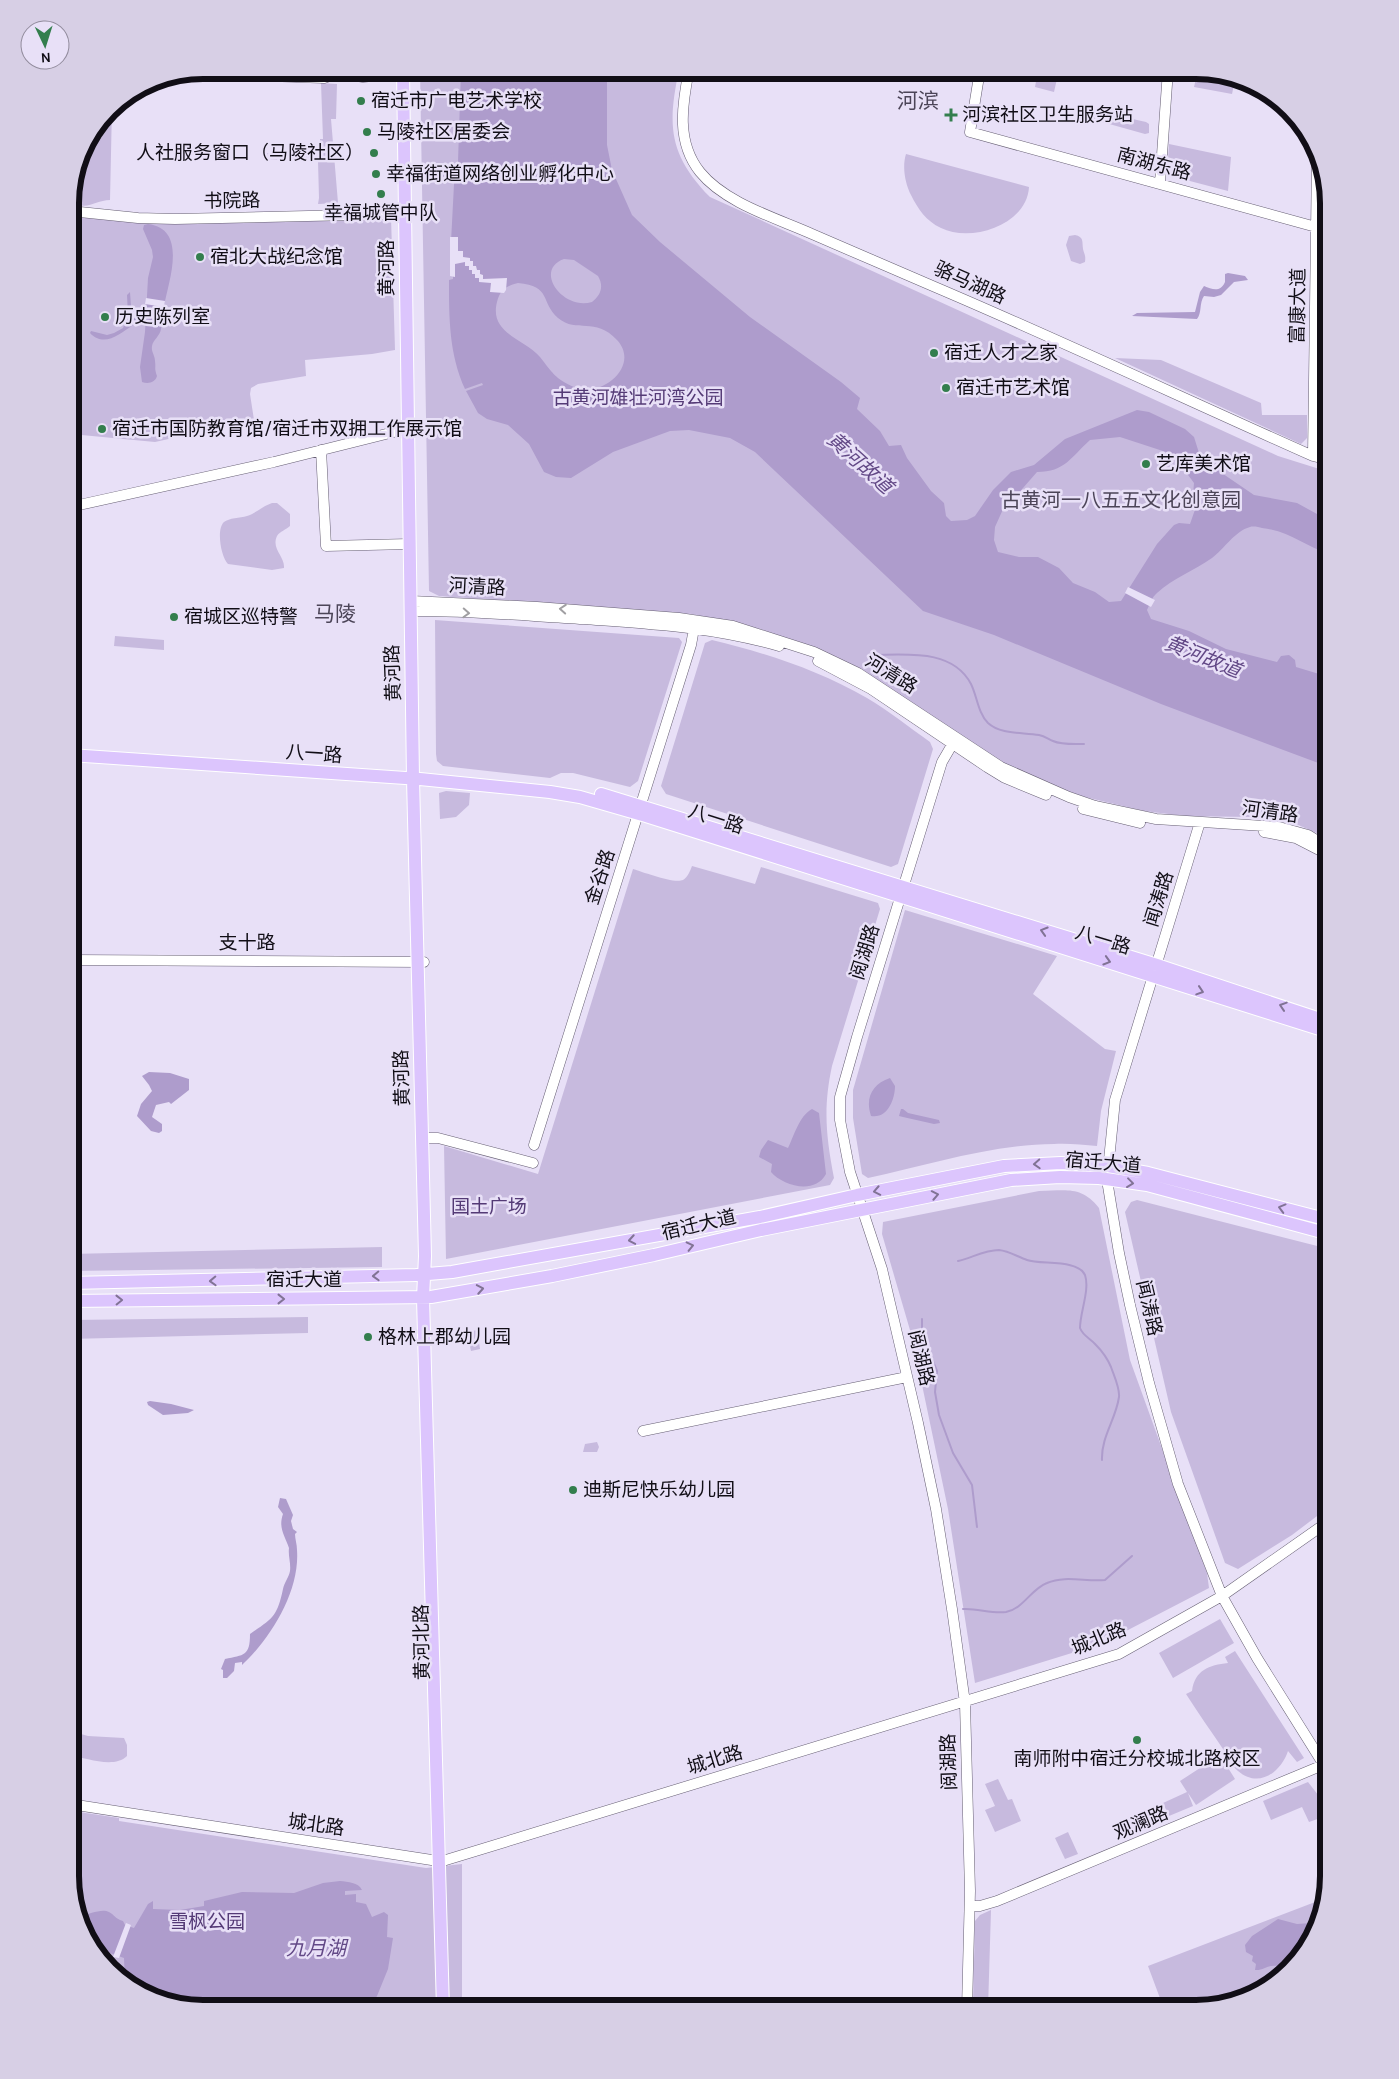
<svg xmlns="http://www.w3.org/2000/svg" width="1399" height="2079" font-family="Karla,'Noto Sans SC',sans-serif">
	<rect width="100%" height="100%" fill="#e8e0f7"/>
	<path fill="#c7bade" d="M 420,70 L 679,70 C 667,126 669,155 710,197 L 1278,456 L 1329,472 L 1329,841 L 1321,835 L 1287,820 L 1250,817 L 1185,816 L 1144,811 L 1085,797 L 1033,780 L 977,749 L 889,688 L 839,658 L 760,629 L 692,614 L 439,596 L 429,591 Z
		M 1038,70 L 1059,70 L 1054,92 L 1035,87 Z
		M 1198,70 L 1205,70 L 1235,80 L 1232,94 L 1194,87 Z
		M 321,83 L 337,84 L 336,119 L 331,119 L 338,203 L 318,204 L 319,198 L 318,161 L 266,159 L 266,153 L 320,155 L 320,139 L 323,139 Z
		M 112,107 L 110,200 C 95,200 87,212 70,201 L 70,194 L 80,152 Z
		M 1097,111 L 1146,122 L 1149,124 L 1149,133 L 1145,134 L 1095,120 L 1092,115 Z
		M 1169,144 L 1231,157 L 1228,191 L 1167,175 Z
		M 906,154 L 1029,187 C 1027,225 971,243 941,228 C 926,221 918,209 911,195 C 905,183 902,167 906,154 Z
		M 70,214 L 177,222 L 241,223 L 391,217 L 395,350 L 372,354 L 305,360 L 306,376 L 258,384 L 251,388 L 250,394 L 254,420 L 155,442 L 71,434 L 79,364 L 75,363 L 77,332 L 70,332 Z
		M 1075,235 C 1084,237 1082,241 1083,249 C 1084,254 1086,255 1085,262 L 1080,264 L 1071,261 L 1066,245 L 1069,236 Z
		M 1115,358 L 1161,360 L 1261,403 L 1262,415 L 1307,415 L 1307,438 L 1301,444 Z
		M 272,503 L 277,503 L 290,514 L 290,526 C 286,530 280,531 277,536 C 271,549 285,556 284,568 L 272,570 L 228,564 C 221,557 216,529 224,522 C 229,518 240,518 247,516 C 256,513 263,506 272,503 Z
		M 435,620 L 679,638 L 682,642 L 638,781 L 630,787 L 573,773 L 561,773 L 550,778 L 443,766 L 437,761 L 436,754 Z
		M 115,636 L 164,640 L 164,650 L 114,646 Z
		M 712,640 C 766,653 818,670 867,698 C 889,711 909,727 930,742 L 933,749 L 898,864 L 891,867 L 666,794 L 661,786 L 705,643 Z
		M 446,791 L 470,793 L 469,805 L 456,817 L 440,819 L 439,793 Z
		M 692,866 L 755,884 L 761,867 L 878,903 L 880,909 L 832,1066 C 823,1108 826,1136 834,1178 L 830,1185 L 446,1259 L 444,1146 L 538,1174 L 633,869 C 643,872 674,884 683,880 C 688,877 690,871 692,866 Z
		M 905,910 L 1057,956 L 1033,994 L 1105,1049 L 1116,1051 L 1101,1111 L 1097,1146 C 1083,1145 1068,1143 1054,1144 C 994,1144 927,1165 868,1178 L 862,1174 L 853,1118 L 853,1090 Z
		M 1039,1191 C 1065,1191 1081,1185 1099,1208 L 1130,1360 L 1207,1573 L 1209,1588 L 1101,1644 L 975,1683 L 948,1509 L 912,1337 L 882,1234 L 883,1222 Z
		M 1137,1200 L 1329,1249 L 1329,1507 L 1292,1535 L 1238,1569 L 1225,1563 L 1171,1412 L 1125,1212 L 1131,1202 Z
		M 382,1247 L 382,1267 L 70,1271 L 70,1254 Z
		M 308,1317 L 308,1333 L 70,1339 L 70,1320 Z
		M 477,1330 L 480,1349 L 471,1351 L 467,1332 Z
		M 597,1442 L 599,1447 L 597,1452 L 583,1452 L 585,1444 Z
		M 1220,1619 L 1234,1643 L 1173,1678 L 1159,1653 Z
		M 1235,1651 L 1304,1758 L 1297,1762 L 1288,1751 C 1281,1772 1259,1789 1238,1771 C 1232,1766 1227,1756 1223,1749 C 1211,1731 1198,1713 1186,1694 L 1192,1691 C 1195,1670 1209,1665 1228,1663 L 1225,1657 Z
		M 70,1731 L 88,1736 L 124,1738 L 127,1745 L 127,1756 C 114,1769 86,1758 70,1755 Z
		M 1220,1755 L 1235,1779 L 1196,1805 L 1188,1793 L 1193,1806 L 1169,1816 L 1163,1803 L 1187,1792 L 1180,1781 Z
		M 998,1779 L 1008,1800 L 1012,1799 L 1021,1821 L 995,1832 L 985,1810 L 995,1806 L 985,1784 Z
		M 1308,1782 L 1322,1800 L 1329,1796 L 1329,1815 L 1309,1822 L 1302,1807 L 1271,1820 L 1263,1801 Z
		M 79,1812 L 119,1818 L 119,1821 L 426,1868 L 462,1864 L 462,2009 L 194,2009 L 129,1987 L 88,1942 L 70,1876 L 70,1814 L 78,1815 Z
		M 1068,1832 L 1078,1854 L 1065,1859 L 1055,1838 Z
		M 1323,1899 L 1311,1943 L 1270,1984 L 1196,2009 L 1164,2009 L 1148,1966 Z
		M 991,1910 L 988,2009 L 975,2009 L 973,2003 L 975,1921 L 980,1915 Z"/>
	<path fill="#ae9ccc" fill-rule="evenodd" d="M 461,70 L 607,70 L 607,145 L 612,170 L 632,215 L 660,242 L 750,317 L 841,382 L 860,398 L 857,409 L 880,431 L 889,446 L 901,445 L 907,458 L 931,491 L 944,503 L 946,516 L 951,521 L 967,520 L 975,516 L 993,490 L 1011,472 L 1034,465 L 1065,439 L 1137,410 L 1149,412 L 1185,429 L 1194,437 L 1199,453 L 1210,465 L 1254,495 L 1297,503 L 1317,514 L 1321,521 L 1329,527 L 1329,554 C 1305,546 1289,531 1262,528 C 1259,527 1253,526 1250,527 C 1235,531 1224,549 1212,558 C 1194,571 1173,578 1157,593 C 1152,597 1150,604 1147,610 L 1151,619 L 1189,631 L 1226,649 L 1277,662 L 1281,656 L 1289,655 L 1295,660 L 1296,667 L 1329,677 L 1329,767 L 1161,704 L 994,635 L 923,611 L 755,452 L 730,438 L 689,430 L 670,431 L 613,452 L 571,478 L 556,477 L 544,472 L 529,444 L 508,425 L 487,419 L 478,413 L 466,391 L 483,385 L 482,383 L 465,389 C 449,354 449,318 449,280 L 453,279 L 454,242 L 451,242 L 455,165 L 458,162 ZM 564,259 L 574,260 L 598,276 C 604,286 601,295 592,302 C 563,311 533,270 564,259 ZM 518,283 C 552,286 540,302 558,318 C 577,334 595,316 617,340 C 641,366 601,399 574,387 C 555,379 552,372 540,357 C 524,338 489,334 497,302 C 500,290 506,286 518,283 ZM 1120,437 L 1166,452 L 1177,460 L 1194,483 L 1193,495 L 1197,504 L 1190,524 L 1179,523 L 1174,525 L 1157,544 L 1121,601 L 1109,602 L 1095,592 L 1073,583 L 1059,568 L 1038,557 L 1019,557 L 998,552 L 994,540 L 995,527 L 1004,507 L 1016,496 L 1037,472 C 1065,472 1071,457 1090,440 Z
		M 148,224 C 188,229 169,280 164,306 C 162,314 163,322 161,329 C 160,336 153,340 152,346 C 151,352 155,355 155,361 C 156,369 154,367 157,376 C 155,383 148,384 142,382 L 140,367 L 145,332 L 148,278 L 153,257 L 152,250 L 143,229 L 144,225 Z
		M 1228,273 L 1245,276 L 1248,280 L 1234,282 L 1221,295 L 1214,297 L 1204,296 C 1199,303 1202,313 1197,319 L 1132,316 L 1137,313 L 1195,312 L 1200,292 L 1204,286 C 1212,289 1220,293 1225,282 L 1225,274 Z
		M 130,292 L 131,306 L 134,308 L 133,325 C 120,334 104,348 90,333 L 91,331 L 107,335 L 114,333 L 123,328 L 128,315 L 127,295 Z
		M 149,1072 L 170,1073 L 189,1079 L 189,1090 L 171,1104 L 169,1102 L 156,1105 L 152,1117 L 162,1124 L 162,1131 L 159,1133 L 151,1131 L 137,1116 L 141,1104 L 152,1091 L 149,1085 L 142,1076 Z
		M 890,1078 L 895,1086 C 895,1100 887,1119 871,1116 C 865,1098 872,1084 890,1078 Z
		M 812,1109 L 819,1113 L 826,1174 C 815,1195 783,1186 771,1172 L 772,1164 L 759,1157 L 761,1150 L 768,1140 L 788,1148 C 794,1136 799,1116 812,1109 Z
		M 901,1109 L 903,1109 L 908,1113 L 939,1120 L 940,1123 L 934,1124 L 903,1117 L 899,1116 Z
		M 150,1401 L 171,1404 L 194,1410 L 188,1413 L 163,1415 L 148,1405 L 147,1402 Z
		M 280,1498 L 286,1499 L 293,1515 L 291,1521 L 293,1529 L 297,1532 L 295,1534 C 295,1539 297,1544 297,1550 C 300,1591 271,1638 242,1665 L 242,1662 L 235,1663 L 234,1671 L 227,1678 L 223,1678 L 223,1670 L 221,1669 L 225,1659 C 244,1655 250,1656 250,1634 C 273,1618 277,1617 283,1589 C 284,1583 289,1577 290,1571 C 291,1563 288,1556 289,1548 C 285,1536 278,1528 283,1514 L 278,1507 Z
		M 340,1881 C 348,1882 358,1882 362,1890 L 345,1891 L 345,1895 L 356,1894 L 356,1902 L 366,1904 L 372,1917 L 384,1912 L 388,1915 L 387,1937 L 393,1938 L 388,1969 L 377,1996 L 368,2009 L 232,2009 L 230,2007 L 230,2002 L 179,2004 L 129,1987 L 125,1982 L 124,1958 L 104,1951 L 97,1953 L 88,1942 L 80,1915 C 90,1915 101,1908 109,1912 C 115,1915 114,1918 123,1921 L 125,1925 L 134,1928 L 148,1904 L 153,1901 L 153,1909 L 180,1910 L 204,1906 L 204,1901 L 242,1892 L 294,1893 L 323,1883 Z
		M 1278,1919 L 1297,1924 L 1311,1923 L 1316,1924 C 1312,1938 1308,1950 1295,1959 C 1290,1962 1283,1961 1277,1966 C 1268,1964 1263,1971 1255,1970 L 1256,1964 L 1252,1961 L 1253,1956 L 1246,1952 L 1245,1945 L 1252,1936 Z"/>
	<path fill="#e8e0f7" d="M 450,237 L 458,237 L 458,251 L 463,251 L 463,257 L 470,258 L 470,261 L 473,261 L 473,266 L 476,266 L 477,270 L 480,270 L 480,274 L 483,275 L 483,279 L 507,278 L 506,290 L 504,293 L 490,292 L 491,283 L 479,282 L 479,278 L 475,278 L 475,274 L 472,274 L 472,270 L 469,270 L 469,266 L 465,266 L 465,262 L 455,264 L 455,277 L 450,276 Z
		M 146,298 L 165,301 L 164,307 L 145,304 Z
		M 1128,587 L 1155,600 L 1151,607 L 1125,593 Z
		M 126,1923 L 131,1925 L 119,1958 L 113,1957 Z"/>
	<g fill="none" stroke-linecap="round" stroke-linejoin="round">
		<path stroke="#ae9ccc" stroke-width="2" d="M 134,319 L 146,320
			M 871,655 C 905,655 952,648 971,684 C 977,696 978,713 988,723 C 1001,735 1023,732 1039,735 C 1045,736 1048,739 1053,741 C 1062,745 1074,744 1084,744
			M 958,1261 C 971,1258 985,1250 999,1250 C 1009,1251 1018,1257 1027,1260 C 1041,1265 1078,1259 1085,1275 C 1090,1290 1080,1312 1080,1328 C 1083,1336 1090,1338 1096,1345 C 1101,1350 1108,1360 1111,1367 C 1114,1376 1120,1388 1119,1397 C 1116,1419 1101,1437 1102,1460
			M 922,1319 L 922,1327 L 927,1347 L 937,1371 L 935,1392 L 939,1415 L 953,1453 L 972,1485 L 977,1527
			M 963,1609 C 977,1608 992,1614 1006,1612 C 1023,1609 1031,1589 1047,1583 C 1065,1575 1086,1582 1105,1580 L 1132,1556"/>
		<g stroke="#665f73" stroke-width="11">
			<path id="minor" d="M 689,70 C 682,105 676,142 700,172 C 725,203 776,218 812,234 C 853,252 894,269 935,287 C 1062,341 1187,400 1313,456 L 1329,460
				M 980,70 L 970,132 L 1316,227 L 1329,228
				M 187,73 L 324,78 L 337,73 L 363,77 L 393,74
				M 1160,183 L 1168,70
				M 70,211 L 138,218 L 175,219 L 395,214
				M 321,450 L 326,546 L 409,544
				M 1313,456 L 1317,158
				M 70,507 L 274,462 L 414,427
				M 411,601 L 537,607 L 679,618 L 733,626 L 814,652 L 858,673 L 1001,767 L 1069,797 L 1095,806 L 1156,819 L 1279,827 L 1308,835 L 1329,848
				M 418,611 C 473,611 529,616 584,619 C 652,624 713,627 779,646
				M 818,661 L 871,689 L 987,767 L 1005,778 L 1046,795
				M 956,738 L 942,762 L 857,1037 L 840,1097 L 840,1120 L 850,1172 L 882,1269 L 918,1423 L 936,1509 L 952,1609 L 965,1703 L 970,1891 L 967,2009
				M 1083,809 L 1140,823
				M 1200,822 L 1115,1100 L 1107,1180 L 1119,1253 L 1130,1305 L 1149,1383 L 1178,1484 L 1222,1596 L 1257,1658 L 1329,1773
				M 1264,832 L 1296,838 L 1329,855
				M 70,960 L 424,962
				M 429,1138 L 438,1138 L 533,1163
				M 534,1145 L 691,645 L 695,623
				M 1321,1218 L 1329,1191
				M 643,1431 L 907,1377
				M 70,1804 L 438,1861 L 446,1860 L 1119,1654 L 1222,1596 L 1329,1521
				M 970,1906 L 980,1906 L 997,1901 L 1323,1765"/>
		</g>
		<g stroke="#fff" stroke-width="14">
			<path id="major" d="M 403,70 L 413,779 L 425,1256 L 423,1298 L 443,2009
				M 70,755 L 420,779 L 550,792 L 580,797 L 646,816 L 1329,1032
				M 601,794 L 1157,965 L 1329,1022
				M 70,1283 L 416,1275 L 452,1272 L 760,1217 L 857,1195 L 1004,1166 L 1061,1163 L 1108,1166 L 1148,1173 L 1329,1220
				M 70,1301 L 431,1297 L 552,1276 L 654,1255 L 761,1230 L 1011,1180 L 1060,1177 L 1099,1178 L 1147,1185 L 1329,1234"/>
		</g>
		<use href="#minor" stroke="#fff" stroke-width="10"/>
		<use href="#major" stroke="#dcc5fd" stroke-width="12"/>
	</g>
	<defs><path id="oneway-chevron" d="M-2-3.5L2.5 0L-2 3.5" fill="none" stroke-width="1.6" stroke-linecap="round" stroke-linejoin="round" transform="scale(1.25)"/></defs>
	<g stroke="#a09fa2">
		<use href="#oneway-chevron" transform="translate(563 609) rotate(-176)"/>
		<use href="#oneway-chevron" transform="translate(466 613) rotate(3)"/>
	</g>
	<g stroke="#817395">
		<use href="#oneway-chevron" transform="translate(1044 931) rotate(-163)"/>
		<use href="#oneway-chevron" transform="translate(1107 961) rotate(17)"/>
		<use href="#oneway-chevron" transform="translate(1200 991) rotate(18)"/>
		<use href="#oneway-chevron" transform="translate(1283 1006) rotate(-162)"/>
		<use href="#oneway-chevron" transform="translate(1037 1164) rotate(177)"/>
		<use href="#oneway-chevron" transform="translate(1130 1183) rotate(7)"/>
		<use href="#oneway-chevron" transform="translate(877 1191) rotate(169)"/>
		<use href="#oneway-chevron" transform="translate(935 1195) rotate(-11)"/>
		<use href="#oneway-chevron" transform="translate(1282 1208) rotate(-165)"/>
		<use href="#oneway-chevron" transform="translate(632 1240) rotate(170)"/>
		<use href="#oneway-chevron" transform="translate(690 1246) rotate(-13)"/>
		<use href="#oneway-chevron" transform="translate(376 1276) rotate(178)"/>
		<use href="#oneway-chevron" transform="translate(213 1281) rotate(178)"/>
		<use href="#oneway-chevron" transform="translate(480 1289) rotate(-10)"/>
		<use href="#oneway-chevron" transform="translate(281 1299)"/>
		<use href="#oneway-chevron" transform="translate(119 1300) rotate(-1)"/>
	</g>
	<g fill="#337e4d" stroke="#e8e0f7" stroke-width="2">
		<circle cx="361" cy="101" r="5"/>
		<path d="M948.5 107.5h5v5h5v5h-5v5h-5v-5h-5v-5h5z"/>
		<circle cx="367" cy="132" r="5"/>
		<circle cx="374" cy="153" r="5"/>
		<circle cx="376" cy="174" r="5"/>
		<circle cx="381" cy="194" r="5"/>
		<circle cx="200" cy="257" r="5"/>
		<circle cx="105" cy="317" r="5"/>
		<circle cx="934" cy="353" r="5"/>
		<circle cx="946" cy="388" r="5"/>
		<circle cx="102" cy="429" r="5"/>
		<circle cx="1146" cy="464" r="5"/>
		<circle cx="174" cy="617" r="5"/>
		<circle cx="368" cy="1337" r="5"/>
		<circle cx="573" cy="1490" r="5"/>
		<circle cx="1137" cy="1740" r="5"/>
	</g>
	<g text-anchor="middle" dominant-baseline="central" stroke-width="5" stroke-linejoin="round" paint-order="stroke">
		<g font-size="19" fill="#110e16" stroke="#e8e0f7" text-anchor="start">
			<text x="371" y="101">宿迁市广电艺术学校</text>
			<text x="962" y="115">河滨社区卫生服务站</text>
			<text x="377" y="132">马陵社区居委会</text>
			<text x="364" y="153" text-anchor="end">人社服务窗口（马陵社区）</text>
			<text x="386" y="174">幸福街道网络创业孵化中心</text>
			<text x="381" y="213" text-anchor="middle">幸福城管中队</text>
			<text x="210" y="257">宿北大战纪念馆</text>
			<text x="115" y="317">历史陈列室</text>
			<text x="944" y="353">宿迁人才之家</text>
			<text x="956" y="388">宿迁市艺术馆</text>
			<text x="112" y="429">宿迁市国防教育馆/宿迁市双拥工作展示馆</text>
			<text x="1156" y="464">艺库美术馆</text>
			<text x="184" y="617">宿城区巡特警</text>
			<text x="378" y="1337">格林上郡幼儿园</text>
			<text x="583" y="1490">迪斯尼快乐幼儿园</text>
			<text x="1137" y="1759" text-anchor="middle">南师附中宿迁分校城北路校区</text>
		</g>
		<g font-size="19" fill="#110e16" stroke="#e8e0f7">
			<text transform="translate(1154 164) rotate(15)">南湖东路</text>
			<text transform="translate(232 201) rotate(-1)">书院路</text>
			<text transform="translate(387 268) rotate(-90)">黄河路</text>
			<text transform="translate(970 283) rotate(24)">骆马湖路</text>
			<text transform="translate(1298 306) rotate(-89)">富康大道</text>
			<text transform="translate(477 587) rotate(3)">河清路</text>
			<text transform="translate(393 673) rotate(-92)">黄河路</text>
			<text transform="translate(891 674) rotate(32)">河清路</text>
			<text transform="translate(314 754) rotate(4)">八一路</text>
			<text transform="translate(1270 812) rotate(8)">河清路</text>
			<text transform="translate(716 819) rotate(18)">八一路</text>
			<text transform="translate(600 877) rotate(-72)">金谷路</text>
			<text transform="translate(1159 899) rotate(-73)">闻涛路</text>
			<text transform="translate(1103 940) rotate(17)">八一路</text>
			<text x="247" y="943">支十路</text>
			<text transform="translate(865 952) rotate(-73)">阅湖路</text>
			<text transform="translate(402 1078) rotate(-92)">黄河路</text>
			<text transform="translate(1103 1163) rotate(5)">宿迁大道</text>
			<text transform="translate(699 1225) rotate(-13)">宿迁大道</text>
			<text x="304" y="1280">宿迁大道</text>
			<text transform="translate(1149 1308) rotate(77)">闻涛路</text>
			<text transform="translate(921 1358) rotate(77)">阅湖路</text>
			<text transform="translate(1099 1639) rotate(-22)">城北路</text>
			<text transform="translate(422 1642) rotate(-91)">黄河北路</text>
			<text transform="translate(715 1760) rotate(-17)">城北路</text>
			<text transform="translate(949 1762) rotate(-92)">阅湖路</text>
			<text transform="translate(1141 1823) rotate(-23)">观澜路</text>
			<text transform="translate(316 1825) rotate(8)">城北路</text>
		</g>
		<g font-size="19" fill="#543a76" stroke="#e8e0f7">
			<text x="638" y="398">古黄河雄壮河湾公园</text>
			<text x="489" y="1207">国土广场</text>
			<text x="207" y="1922">雪枫公园</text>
		</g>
		<g font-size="20" font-style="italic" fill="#624886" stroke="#e8e0f7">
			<text transform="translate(860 463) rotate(42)">黄河故道</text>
			<text transform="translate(1203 657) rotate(22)">黄河故道</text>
			<text x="316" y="1948">九月湖</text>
		</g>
		<g font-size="20" fill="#4c4558" stroke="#e8e0f7">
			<text x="1121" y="500">古黄河一八五五文化创意园</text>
		</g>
		<g font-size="21" fill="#4c4558" stroke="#e8e0f7">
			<text x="918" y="101">河滨</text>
			<text x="335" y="614">马陵</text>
		</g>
	</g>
	<path d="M0 0H1399V2079H0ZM203 79H1196A124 124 0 0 1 1320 203V1876A124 124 0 0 1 1196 2000H203A124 124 0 0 1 79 1876V203A124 124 0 0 1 203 79Z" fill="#d7cfe5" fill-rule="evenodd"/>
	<path fill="none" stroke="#110e16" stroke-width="6" d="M203 79H1196A124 124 0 0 1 1320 203V1876A124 124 0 0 1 1196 2000H203A124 124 0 0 1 79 1876V203A124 124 0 0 1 203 79Z"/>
	<g transform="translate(45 45) rotate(176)"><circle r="24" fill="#e8e0f7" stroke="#928c9d"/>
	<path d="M0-4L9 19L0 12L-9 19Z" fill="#337e4d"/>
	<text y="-8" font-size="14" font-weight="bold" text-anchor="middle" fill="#110e16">N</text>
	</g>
</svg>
